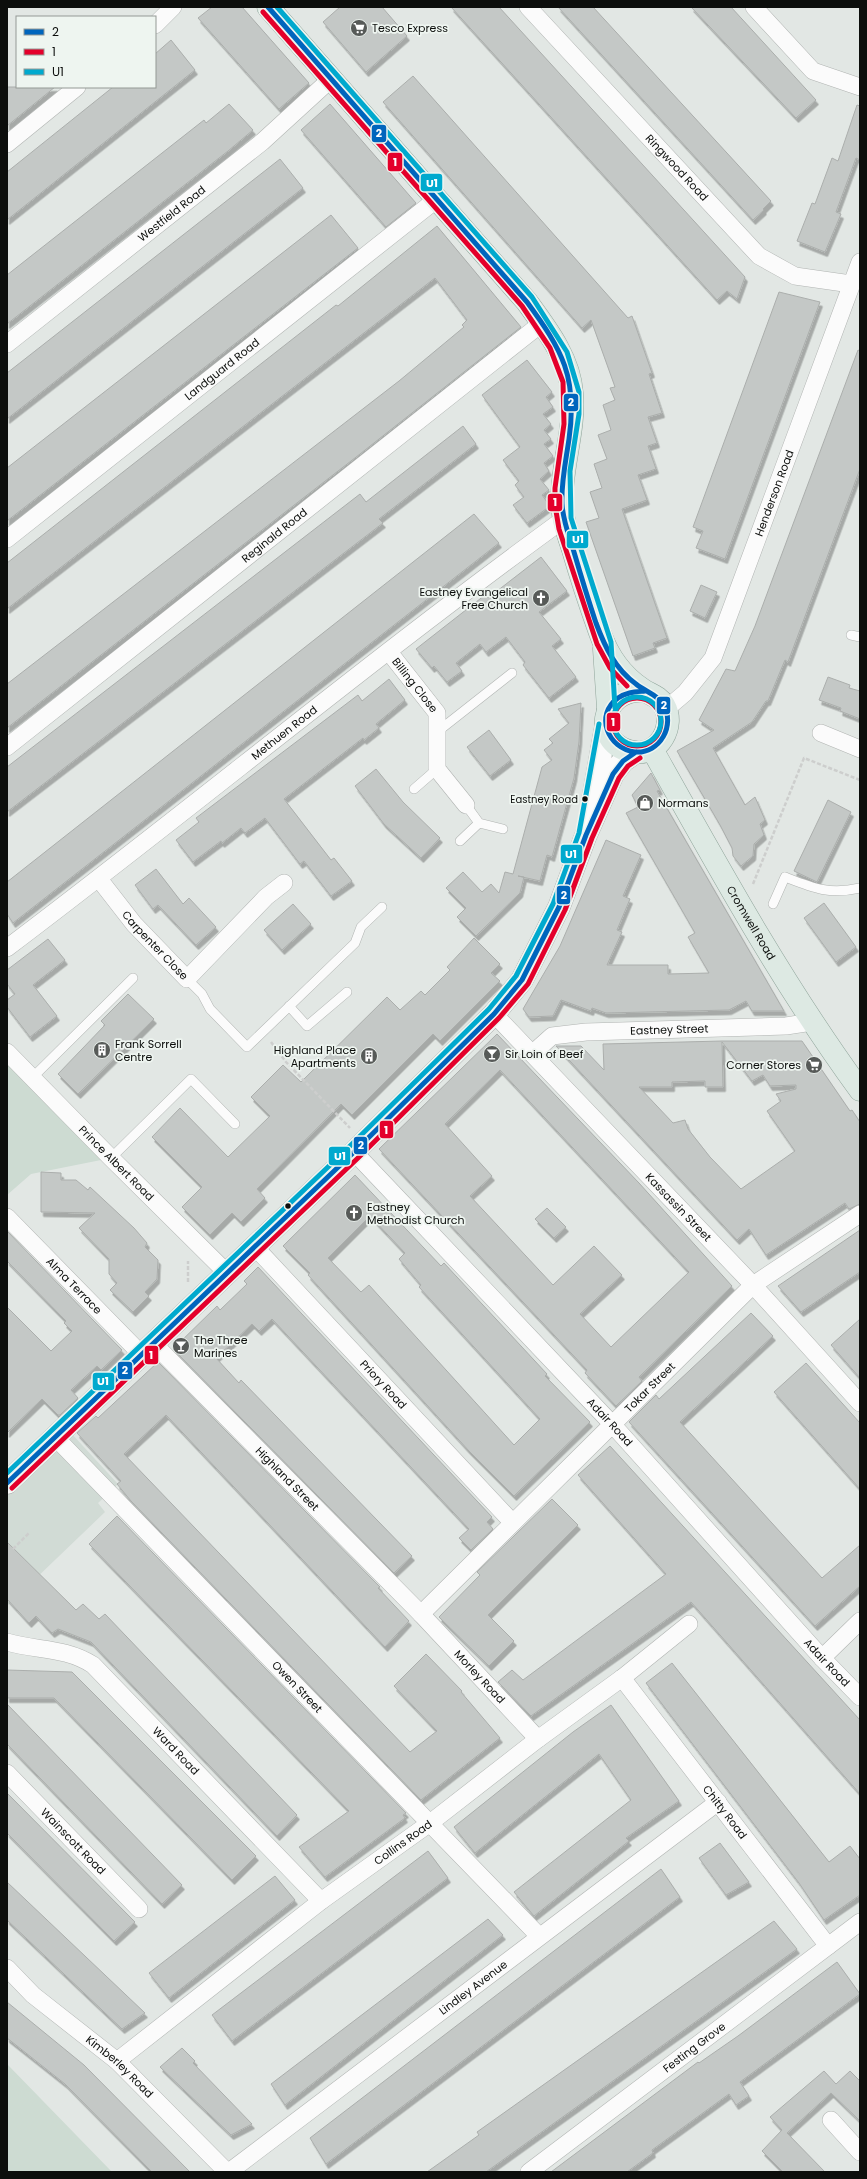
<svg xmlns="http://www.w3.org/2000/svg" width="867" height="2179" font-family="Poppins,sans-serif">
	<defs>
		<filter id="shadow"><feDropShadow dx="2.5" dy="4.5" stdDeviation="0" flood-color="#0004"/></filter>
	</defs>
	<rect width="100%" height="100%" fill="#e2e7e4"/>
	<path fill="#d1dbd5" d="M 59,1420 L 118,1484 L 98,1503 L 105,1512 L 7,1606 L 7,1465 L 8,1467 Z"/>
	<path fill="#cddbd2" d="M 7,1058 L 111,1158 L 31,1174 L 7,1195 Z
		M 7,2064 L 112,2172 L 7,2172 Z"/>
	<path fill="#c4c8c6" stroke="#abaeac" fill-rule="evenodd" filter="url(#shadow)" d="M 212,7 L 242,7 L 309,83 L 279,109 L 198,18 Z
		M 340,7 L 382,7 L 407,36 L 366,72 L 323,22 Z
		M 451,7 L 499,7 L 745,277 L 737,299 L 727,291 L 717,300 Z
		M 558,7 L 593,7 L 771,201 L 763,209 L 764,210 L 753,220 Z
		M 691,7 L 731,7 L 816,100 L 796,118 Z
		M 171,40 L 195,70 L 7,220 L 7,172 L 113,87 L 155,87 L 155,54 Z
		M 413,76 L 628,318 L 632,316 L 652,373 L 649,374 L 662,413 L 648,417 L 657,443 L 648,446 L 656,469 L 638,475 L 647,500 L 622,509 L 667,638 L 653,643 L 655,648 L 633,656 L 586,522 L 599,518 L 590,492 L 602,488 L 594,464 L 607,459 L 598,435 L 611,430 L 603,405 L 615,400 L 610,388 L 615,387 L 591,320 L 582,328 L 383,102 Z
		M 7,87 L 55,87 L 7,126 Z
		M 229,104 L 253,130 L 228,151 L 7,324 L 7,275 L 204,120 L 206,123 Z
		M 330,104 L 416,203 L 386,227 L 301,130 Z
		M 857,105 L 860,106 L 860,160 L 856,158 L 836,212 L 841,214 L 825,252 L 797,241 L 812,203 L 815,204 L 832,158 L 838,161 Z
		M 280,159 L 303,188 L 7,419 L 7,373 Z
		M 331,215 L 358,248 L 7,521 L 7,468 Z
		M 437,226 L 521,327 L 360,454 L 7,728 L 7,684 L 399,381 L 464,327 L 462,325 L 467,320 L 435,278 L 7,609 L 7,563 L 336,305 L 338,306 Z
		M 779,292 L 820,302 L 725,559 L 696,548 L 703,531 L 693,527 Z
		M 858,350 L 860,351 L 860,469 L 788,662 L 785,660 L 768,701 L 766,701 L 752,722 L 713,748 L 745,805 L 755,797 L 765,820 L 760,824 L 764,835 L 754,844 L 753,856 L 741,866 L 733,856 L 732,848 L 720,825 L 677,751 L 714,730 L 699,720 L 726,669 L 735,671 L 755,626 Z
		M 527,360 L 552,392 L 546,397 L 553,407 L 543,414 L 551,424 L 544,430 L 551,439 L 544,444 L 553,456 L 544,463 L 549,471 L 540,479 L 549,490 L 542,495 L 550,506 L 527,523 L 513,505 L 524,497 L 515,485 L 519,481 L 503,460 L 520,447 L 482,395 Z
		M 463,426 L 476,444 L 379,519 L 383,523 L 7,812 L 7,767 L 360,494 L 366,502 Z
		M 474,514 L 499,543 L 13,923 L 7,914 L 7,882 Z
		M 541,557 L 567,591 L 539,612 L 561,639 L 552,646 L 576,677 L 549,698 L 523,665 L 525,662 L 506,637 L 486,652 L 480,644 L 456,663 L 462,671 L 447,682 L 434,666 L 432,668 L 416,649 L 485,595 L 488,598 Z
		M 701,585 L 717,592 L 705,618 L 690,611 Z
		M 828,677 L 850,685 L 849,688 L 860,691 L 860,719 L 840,711 L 841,708 L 819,700 Z
		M 389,679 L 405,700 L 376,724 L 379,728 L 364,740 L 363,738 L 284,799 L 331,860 L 334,858 L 352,881 L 331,896 L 304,861 L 300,864 L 265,818 L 245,833 L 241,828 L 222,843 L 221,841 L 193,862 L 176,840 L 199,822 L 196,818 L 358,695 L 362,701 Z
		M 581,703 L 579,742 L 574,778 L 552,857 L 547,855 L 540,881 L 518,876 L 524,877 L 520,893 L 476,936 L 457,917 L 466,908 L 446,888 L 463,872 L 482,892 L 491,884 L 499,893 L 505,872 L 513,874 L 542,767 L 552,760 L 544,750 L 553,743 L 549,739 L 569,723 L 558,709 Z
		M 489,730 L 511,760 L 490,776 L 467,747 Z
		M 376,769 L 403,802 L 440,838 L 421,858 L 384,824 L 355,786 Z
		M 651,773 L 660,790 L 657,791 L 784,1011 L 752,1011 L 746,1001 L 729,1010 L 606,1013 L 592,1008 L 591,1011 L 561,1000 L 553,1016 L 529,1017 L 523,1009 L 560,946 L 606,840 L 641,855 L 623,896 L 630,899 L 617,930 L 622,932 L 607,965 L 668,965 L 668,974 L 709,973 L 688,937 L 695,933 L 626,813 L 638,807 L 632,795 Z
		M 828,800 L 851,812 L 817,882 L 794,871 Z
		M 156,869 L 183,904 L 189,898 L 216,927 L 196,945 L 158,905 L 153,909 L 135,885 Z
		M 824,903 L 856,947 L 836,962 L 804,918 Z
		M 293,904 L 311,924 L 282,950 L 264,930 Z
		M 474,938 L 500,964 L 491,973 L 500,981 L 440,1041 L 433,1034 L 352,1115 L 341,1104 L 257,1189 L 265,1198 L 241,1222 L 232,1213 L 210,1235 L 182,1207 L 202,1187 L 152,1137 L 180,1108 L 228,1157 L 270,1116 L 251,1097 L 283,1065 L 301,1082 L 387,997 L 400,1010 L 421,991 L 425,995 L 450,970 L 447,967 Z
		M 48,939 L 65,960 L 33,985 L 57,1016 L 30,1037 L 7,1007 L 7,1000 L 15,994 L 7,984 L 7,970 Z
		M 128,994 L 154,1019 L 78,1094 L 58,1074 L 105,1025 L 101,1021 Z
		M 497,1034 L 639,1183 L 732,1286 L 639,1377 L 642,1381 L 616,1406 L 585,1373 L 587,1370 L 379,1149 ZM 500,1070 L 689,1272 L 611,1347 L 580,1314 L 622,1275 L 594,1246 L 553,1285 L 470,1196 L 492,1176 L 445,1124 Z
		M 722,1041 L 802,1041 L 850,1111 L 852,1110 L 860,1122 L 860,1204 L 849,1209 L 845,1203 L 766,1255 L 749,1229 L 737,1240 L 556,1046 L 581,1046 L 604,1070 L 603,1044 ZM 722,1042 L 752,1081 L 763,1075 L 770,1086 L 796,1085 L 796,1089 L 776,1094 L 781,1101 L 767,1111 L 795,1151 L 741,1189 L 710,1157 L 688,1129 L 685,1120 L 673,1123 L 639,1087 L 672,1087 L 672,1082 L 705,1081 L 705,1087 L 723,1087 Z
		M 41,1172 L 61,1173 L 61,1180 L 76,1180 L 88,1190 L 90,1187 L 134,1228 L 147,1243 L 145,1247 L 158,1260 L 157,1279 L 145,1292 L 149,1296 L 133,1312 L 110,1290 L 117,1283 L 109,1274 L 109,1259 L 79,1228 L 95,1213 L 41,1212 Z
		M 355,1175 L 441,1266 L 444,1263 L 547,1374 L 545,1376 L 590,1422 L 514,1496 L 469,1451 L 308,1275 L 310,1273 L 283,1246 ZM 370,1216 L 405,1253 L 399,1259 L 421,1285 L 419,1287 L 540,1419 L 514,1445 L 369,1285 L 361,1292 L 328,1258 Z
		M 547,1208 L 566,1227 L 554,1238 L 535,1219 Z
		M 860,1230 L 860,1272 L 801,1312 L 778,1286 Z
		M 7,1231 L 122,1350 L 101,1370 L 97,1366 L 71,1390 L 78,1398 L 60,1415 L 58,1415 L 42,1399 L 7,1433 L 7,1307 L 51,1351 L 72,1331 L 64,1323 L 66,1321 L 7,1261 Z
		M 258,1267 L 492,1517 L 487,1522 L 493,1529 L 471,1550 L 459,1538 L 469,1529 L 272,1319 L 259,1331 L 252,1324 L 216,1358 L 239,1383 L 241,1380 L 412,1556 L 394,1573 L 173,1349 L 217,1306 L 220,1310 L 247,1284 L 244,1281 Z
		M 751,1313 L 773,1336 L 680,1422 L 822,1578 L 860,1545 L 860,1586 L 815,1626 L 629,1422 L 656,1395 L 659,1399 Z
		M 860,1319 L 860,1378 L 831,1345 Z
		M 158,1362 L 380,1587 L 378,1588 L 409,1621 L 385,1647 L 166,1415 L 124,1454 L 410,1752 L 437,1731 L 394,1686 L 426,1654 L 462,1691 L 461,1692 L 500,1738 L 421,1800 L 131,1501 L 117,1484 L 121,1481 L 77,1433 L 96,1416 L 98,1418 Z
		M 806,1363 L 860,1423 L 860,1489 L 774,1392 Z
		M 610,1446 L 860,1720 L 860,1794 L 691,1602 L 531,1716 L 498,1682 L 512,1670 L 523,1680 L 666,1574 L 578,1475 Z
		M 552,1499 L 578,1525 L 488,1615 L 514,1641 L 489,1666 L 439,1617 L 480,1575 L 477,1572 Z
		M 117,1516 L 406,1813 L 403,1815 L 405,1818 L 325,1877 L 299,1847 L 349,1811 L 89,1544 Z
		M 7,1542 L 76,1610 L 83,1604 L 99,1619 L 105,1614 L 297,1815 L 277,1836 L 91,1642 L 58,1629 L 52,1633 L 36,1616 L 29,1623 L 7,1599 Z
		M 672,1663 L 829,1862 L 850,1846 L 860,1859 L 860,1895 L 824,1920 L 799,1883 L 646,1683 Z
		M 7,1670 L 72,1672 L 256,1856 L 232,1880 L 54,1698 L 7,1698 Z
		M 7,1704 L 182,1885 L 162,1904 L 7,1744 Z
		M 611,1705 L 679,1801 L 626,1838 L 629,1841 L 534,1916 L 514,1892 L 631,1800 L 599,1754 L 475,1853 L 454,1827 L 573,1732 Z
		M 7,1793 L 135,1922 L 114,1941 L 7,1833 Z
		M 720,1843 L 749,1882 L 726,1895 L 699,1858 Z
		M 428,1851 L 448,1878 L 232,2041 L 212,2015 Z
		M 661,1869 L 680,1897 L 326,2164 L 310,2138 Z
		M 275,1876 L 295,1900 L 169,1998 L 149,1973 Z
		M 7,1882 L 145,2013 L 122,2029 L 7,1920 Z
		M 488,1919 L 503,1935 L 285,2105 L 271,2084 Z
		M 774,1921 L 797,1949 L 486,2172 L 427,2172 L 479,2135 L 477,2132 Z
		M 837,1962 L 860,1994 L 740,2082 L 749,2096 L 736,2105 L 729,2094 L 652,2150 L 653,2153 L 627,2172 L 551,2172 L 698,2062 L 699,2063 L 738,2036 Z
		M 7,2002 L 84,2065 L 190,2172 L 152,2172 L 65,2084 L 7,2038 Z
		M 182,2048 L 195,2061 L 193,2063 L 252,2124 L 231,2135 L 160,2067 Z
		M 824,2071 L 836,2084 L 850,2071 L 860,2081 L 860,2121 L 831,2093 L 787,2133 L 825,2172 L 783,2172 L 762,2151 L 782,2130 L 770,2117 Z"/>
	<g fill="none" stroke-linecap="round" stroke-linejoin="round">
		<g stroke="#b1b4b2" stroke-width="10">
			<path id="lane" d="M 851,635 L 860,637
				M 437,732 L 512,673
				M 414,789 L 437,769
				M 466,805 L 479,823 L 503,829
				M 460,841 L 479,823
				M 773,904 L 785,877 C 813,888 829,895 860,888
				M 187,979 L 202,994 L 210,1009 L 247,1047 L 355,943 L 361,927 L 382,907
				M 289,1006 L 307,1026 L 347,992
				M 32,1078 L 133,978
				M 111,1158 L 191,1079 L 235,1124"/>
		</g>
		<g stroke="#b1b4b2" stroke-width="18">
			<g id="street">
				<path id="s1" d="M 528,7 L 759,256 L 795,276 L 851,284"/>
				<path d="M 754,7 L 813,71 L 860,87"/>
				<path d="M 155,25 L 173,7"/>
				<path d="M 7,144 L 77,87"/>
				<path id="s2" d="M 7,344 L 262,142 L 332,78"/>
				<path id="s3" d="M 7,539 L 437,199"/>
				<path id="s4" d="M 389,652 L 437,713 L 437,769 L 466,805"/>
				<path id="s5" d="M 665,710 L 685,693 L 713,658 L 860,262"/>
				<path d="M 821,733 L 860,749"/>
				<path id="s6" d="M 7,747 L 542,323"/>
				<path id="s7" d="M 99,879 L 134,924 L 187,979 L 266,897 L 284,883"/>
				<path id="s8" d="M 7,948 C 194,807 374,657 564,519"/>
				<path id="s9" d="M 494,1014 L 753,1285 L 860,1403"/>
				<path id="s10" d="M 7,1052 L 111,1158 L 227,1273"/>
				<path id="s11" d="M 533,1053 L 552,1036 L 586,1032 L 786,1026 L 812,1022"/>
				<path id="s12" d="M 354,1152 L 612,1424 L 822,1658 L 860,1697"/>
				<path id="s13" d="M 7,1217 L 141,1354"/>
				<path id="s14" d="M 255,1247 L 512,1522"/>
				<path id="s15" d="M 153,1343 L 421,1614 L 538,1739"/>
				<path id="s16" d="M 55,1437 L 539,1936"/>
				<path id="s17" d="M 421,1614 L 753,1285 L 860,1214"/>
				<path id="s18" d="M 7,1642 C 37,1651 65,1647 93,1665 L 321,1901"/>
				<path d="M 822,1658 L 860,1621"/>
				<path id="s19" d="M 622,1678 L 828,1946"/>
				<path id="s20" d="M 7,1773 L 139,1909"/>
				<path id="s21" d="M 7,1968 L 33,1995 L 117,2061 L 227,2172"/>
				<path id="s22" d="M 117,2061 L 321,1901 L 430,1823 L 538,1739 L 622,1678 L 689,1624"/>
				<path d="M 831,2120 L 860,2152"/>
				<path id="s23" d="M 229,2172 L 718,1802"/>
				<path id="s24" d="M 529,2172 L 860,1922"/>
			</g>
		</g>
		<g stroke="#b1b4b2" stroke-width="23">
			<path id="secondary" d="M 593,798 L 606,725
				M 7,1483 L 354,1152 L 494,1014 L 522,980 L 559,907 L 586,835 L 613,774 L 623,761 L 636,752"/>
		</g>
		<g stroke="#8fa49a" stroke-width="23">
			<g id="primary">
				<path d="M 268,7 L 527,302 C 546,328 570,359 572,393 C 576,435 556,477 564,520 C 566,530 570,540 573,550 C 581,578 590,605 600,633 C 608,656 621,675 642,689 C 649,694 659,696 664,705 C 676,726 659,756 634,752 C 591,746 599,687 645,691"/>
				<path d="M 604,649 L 608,708"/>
				<path id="s25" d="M 652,749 C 717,865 781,982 860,1090"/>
			</g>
		</g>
		<path stroke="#cdcecd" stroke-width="2.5" stroke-dasharray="4 2" stroke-linecap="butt" d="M 753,884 L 804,758 L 860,780
			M 271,1042 L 286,1062 L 350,1128
			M 188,1282 L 188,1261
			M 13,1549 L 29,1533"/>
		<use href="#lane" stroke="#fbfbfb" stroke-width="9"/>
		<use href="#street" stroke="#fbfbfb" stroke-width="17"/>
		<use href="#secondary" stroke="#fbfbfb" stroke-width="22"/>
		<use href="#primary" stroke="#dde9e3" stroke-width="22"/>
		<g stroke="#eef5f0" stroke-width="8">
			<path id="bus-1" d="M 268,7 L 527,302 C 562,350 578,377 569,439 C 566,460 561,482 562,504 C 563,521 569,536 574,552 C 581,576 588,599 596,623 C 605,647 615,669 636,684 C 644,691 658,695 663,704 C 676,725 660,754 635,752 C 608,749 594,715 618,698 C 627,692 635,692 645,691
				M 7,1483 L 354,1152 L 494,1014 L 522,980 L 559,907 L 586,835 L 613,774 L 623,761 L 636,752"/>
		</g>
		<g stroke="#eef5f0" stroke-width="8">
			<path id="bus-2" d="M 263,12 L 522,306 L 550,348 L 563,382 L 564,424 L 555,488 L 555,505 L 559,529 L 597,644 L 610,668 L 627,686
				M613 722a24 24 0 1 1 48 0a24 24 0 1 1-48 0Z
				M 12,1488 L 359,1157 L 499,1018 L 528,984 L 565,910 L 592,838 L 619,778 L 628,766 L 640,758"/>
		</g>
		<g stroke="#eef5f0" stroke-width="8">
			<path id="bus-3" d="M 277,7 L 532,297 L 567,352 L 579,392 L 579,414 L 570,471 L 571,518 L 611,642 L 615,708
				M613 721a24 24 0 1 1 48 0a24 24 0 1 1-48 0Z
				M 7,1473 L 349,1147 L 489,1009 L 516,976 L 553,904 L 579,833 L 599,724"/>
		</g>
		<use href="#bus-1" stroke="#0065bd" stroke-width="5"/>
		<use href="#bus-2" stroke="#e4002b" stroke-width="5"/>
		<use href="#bus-3" stroke="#00a9ce" stroke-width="5"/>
	</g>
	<defs>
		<g id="supermarket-disc" transform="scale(0.9)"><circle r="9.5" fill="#575a58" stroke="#eef5f0"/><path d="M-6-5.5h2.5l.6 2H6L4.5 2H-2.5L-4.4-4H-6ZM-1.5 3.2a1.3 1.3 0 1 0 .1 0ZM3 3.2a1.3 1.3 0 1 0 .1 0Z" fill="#fff"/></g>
		<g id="church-disc" transform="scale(0.9)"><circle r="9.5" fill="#575a58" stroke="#eef5f0"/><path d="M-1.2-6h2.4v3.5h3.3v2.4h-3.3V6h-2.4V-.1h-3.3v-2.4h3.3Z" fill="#fff"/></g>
		<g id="shop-disc" transform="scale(0.9)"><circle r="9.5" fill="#575a58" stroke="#eef5f0"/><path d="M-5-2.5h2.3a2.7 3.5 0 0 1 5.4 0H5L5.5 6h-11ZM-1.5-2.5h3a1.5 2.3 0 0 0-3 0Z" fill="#fff"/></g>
		<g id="building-disc" transform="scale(0.9)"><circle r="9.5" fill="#575a58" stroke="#eef5f0"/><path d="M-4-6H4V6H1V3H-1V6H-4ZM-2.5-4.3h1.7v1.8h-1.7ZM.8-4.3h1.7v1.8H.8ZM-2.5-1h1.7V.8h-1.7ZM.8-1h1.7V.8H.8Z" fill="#fff"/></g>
		<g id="bar-disc" transform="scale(0.9)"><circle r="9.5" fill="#575a58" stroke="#eef5f0"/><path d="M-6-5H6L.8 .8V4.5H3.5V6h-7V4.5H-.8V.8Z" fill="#fff"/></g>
	</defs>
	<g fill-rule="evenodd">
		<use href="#supermarket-disc" x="359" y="28"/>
		<use href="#church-disc" x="541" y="598"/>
		<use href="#shop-disc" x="645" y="803"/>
		<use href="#building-disc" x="102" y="1050"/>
		<use href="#bar-disc" x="492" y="1054"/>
		<use href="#building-disc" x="369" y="1056"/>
		<use href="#supermarket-disc" x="814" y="1065"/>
		<use href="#church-disc" x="354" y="1213"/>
		<use href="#bar-disc" x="181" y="1346"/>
	</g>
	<g fill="#0c0e0c" stroke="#eef5f0" stroke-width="1.5">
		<circle cx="585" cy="799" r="3.5"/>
		<circle cx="288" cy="1206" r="3.5"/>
	</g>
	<g text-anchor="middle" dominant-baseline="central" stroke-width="3.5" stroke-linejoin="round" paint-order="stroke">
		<g font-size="10" fill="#0c0e0c" stroke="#eef5f0" text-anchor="end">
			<text x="578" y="799">Eastney Road</text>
		</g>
		<g font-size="11" fill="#0c0e0c" stroke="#eef5f0" text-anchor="start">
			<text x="372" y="28">Tesco Express</text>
			<text x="528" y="592" text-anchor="end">Eastney Evangelical<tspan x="528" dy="13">Free Church</tspan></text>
			<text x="658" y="803">Normans</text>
			<text x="115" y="1044">Frank Sorrell<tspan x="115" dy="13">Centre</tspan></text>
			<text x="356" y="1050" text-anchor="end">Highland Place<tspan x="356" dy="13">Apartments</tspan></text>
			<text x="505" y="1054">Sir Loin of Beef</text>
			<text x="801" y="1065" text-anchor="end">Corner Stores</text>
			<text x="367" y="1207">Eastney<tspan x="367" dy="13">Methodist Church</tspan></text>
			<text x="194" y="1340">The Three<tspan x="194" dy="13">Marines</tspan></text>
		</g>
		<g font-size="11" fill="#0c0e0c" stroke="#eef5f0">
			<text stroke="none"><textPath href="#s1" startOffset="219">Ringwood Road</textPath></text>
			<text stroke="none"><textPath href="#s2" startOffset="210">Westfield Road</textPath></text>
			<text stroke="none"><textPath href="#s3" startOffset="274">Landguard Road</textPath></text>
			<text stroke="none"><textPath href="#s5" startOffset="247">Henderson Road</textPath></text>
			<text stroke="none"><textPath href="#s6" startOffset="341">Reginald Road</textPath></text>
			<text stroke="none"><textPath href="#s4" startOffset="42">Billing Close</textPath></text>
			<text stroke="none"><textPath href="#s8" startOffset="351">Methuen Road</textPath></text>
			<text stroke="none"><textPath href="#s25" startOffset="200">Cromwell Road</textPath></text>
			<text stroke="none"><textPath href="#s7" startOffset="87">Carpenter Close</textPath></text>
			<text stroke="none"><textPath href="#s11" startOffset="143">Eastney Street</textPath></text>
			<text stroke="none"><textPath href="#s10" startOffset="156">Prince Albert Road</textPath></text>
			<text stroke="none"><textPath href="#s9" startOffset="267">Kassassin Street</textPath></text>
			<text stroke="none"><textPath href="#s13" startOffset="96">Alma Terrace</textPath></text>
			<text stroke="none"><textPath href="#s14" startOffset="188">Priory Road</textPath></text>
			<text stroke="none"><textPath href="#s17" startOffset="322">Tokar Street</textPath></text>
			<text stroke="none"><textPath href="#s12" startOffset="372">Adair Road</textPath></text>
			<text stroke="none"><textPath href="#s15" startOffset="191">Highland Street</textPath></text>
			<text stroke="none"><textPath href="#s12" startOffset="696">Adair Road</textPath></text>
			<text stroke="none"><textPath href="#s15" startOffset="467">Morley Road</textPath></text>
			<text stroke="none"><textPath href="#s16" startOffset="348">Owen Street</textPath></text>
			<text stroke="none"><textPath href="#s18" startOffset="209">Ward Road</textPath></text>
			<text stroke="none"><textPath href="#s19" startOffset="169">Chitty Road</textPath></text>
			<text stroke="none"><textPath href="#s20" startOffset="95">Wainscott Road</textPath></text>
			<text stroke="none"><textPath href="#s22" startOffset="360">Collins Road</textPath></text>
			<text stroke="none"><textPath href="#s23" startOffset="306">Lindley Avenue</textPath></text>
			<text stroke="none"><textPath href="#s24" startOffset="207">Festing Grove</textPath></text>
			<text stroke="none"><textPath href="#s21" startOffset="150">Kimberley Road</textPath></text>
		</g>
	</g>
	<g stroke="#eef5f0" stroke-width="1.5">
		<rect x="371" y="124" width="16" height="19" rx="4" fill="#0065bd"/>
		<rect x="387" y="152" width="16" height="20" rx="4" fill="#e4002b"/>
		<rect x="420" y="173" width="23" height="19" rx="4" fill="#00a9ce"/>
		<rect x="563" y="393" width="16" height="19" rx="4" fill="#0065bd"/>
		<rect x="547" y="493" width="16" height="19" rx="4" fill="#e4002b"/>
		<rect x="566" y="530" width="23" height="19" rx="4" fill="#00a9ce"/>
		<rect x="656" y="696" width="15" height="19" rx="4" fill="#0065bd"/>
		<rect x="606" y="712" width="15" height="20" rx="4" fill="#e4002b"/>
		<rect x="560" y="844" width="23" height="20" rx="4" fill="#00a9ce"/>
		<rect x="556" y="885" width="15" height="20" rx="4" fill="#0065bd"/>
		<rect x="379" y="1120" width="15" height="19" rx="4" fill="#e4002b"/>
		<rect x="353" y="1136" width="15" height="19" rx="4" fill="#0065bd"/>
		<rect x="328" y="1146" width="23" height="20" rx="4" fill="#00a9ce"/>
		<rect x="144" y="1345" width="15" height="20" rx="4" fill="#e4002b"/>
		<rect x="117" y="1361" width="16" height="19" rx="4" fill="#0065bd"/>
		<rect x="92" y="1372" width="23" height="19" rx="4" fill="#00a9ce"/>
	</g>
	<g font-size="11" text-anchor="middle" font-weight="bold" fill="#fff">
		<text x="379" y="137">2</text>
		<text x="395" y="166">1</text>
		<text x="432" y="187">U1</text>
		<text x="571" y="406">2</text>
		<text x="555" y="506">1</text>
		<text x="578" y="543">U1</text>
		<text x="664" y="709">2</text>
		<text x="613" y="726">1</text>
		<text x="571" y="858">U1</text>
		<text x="564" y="899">2</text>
		<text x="386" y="1134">1</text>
		<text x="361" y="1149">2</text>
		<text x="340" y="1160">U1</text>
		<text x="151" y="1359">1</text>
		<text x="125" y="1374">2</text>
		<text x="103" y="1385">U1</text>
	</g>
	<rect width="867" height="2179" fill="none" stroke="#0c0e0c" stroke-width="16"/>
	<rect x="16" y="16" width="140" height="72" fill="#eef5f0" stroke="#949995"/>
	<rect x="24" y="29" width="20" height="6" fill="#0065bd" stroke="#949995"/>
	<text x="52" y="36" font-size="12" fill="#0c0e0c">2</text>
	<rect x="24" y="49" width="20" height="6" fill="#e4002b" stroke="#949995"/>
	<text x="52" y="56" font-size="12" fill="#0c0e0c">1</text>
	<rect x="24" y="69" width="20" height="6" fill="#00a9ce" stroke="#949995"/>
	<text x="52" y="76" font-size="12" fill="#0c0e0c">U1</text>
</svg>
